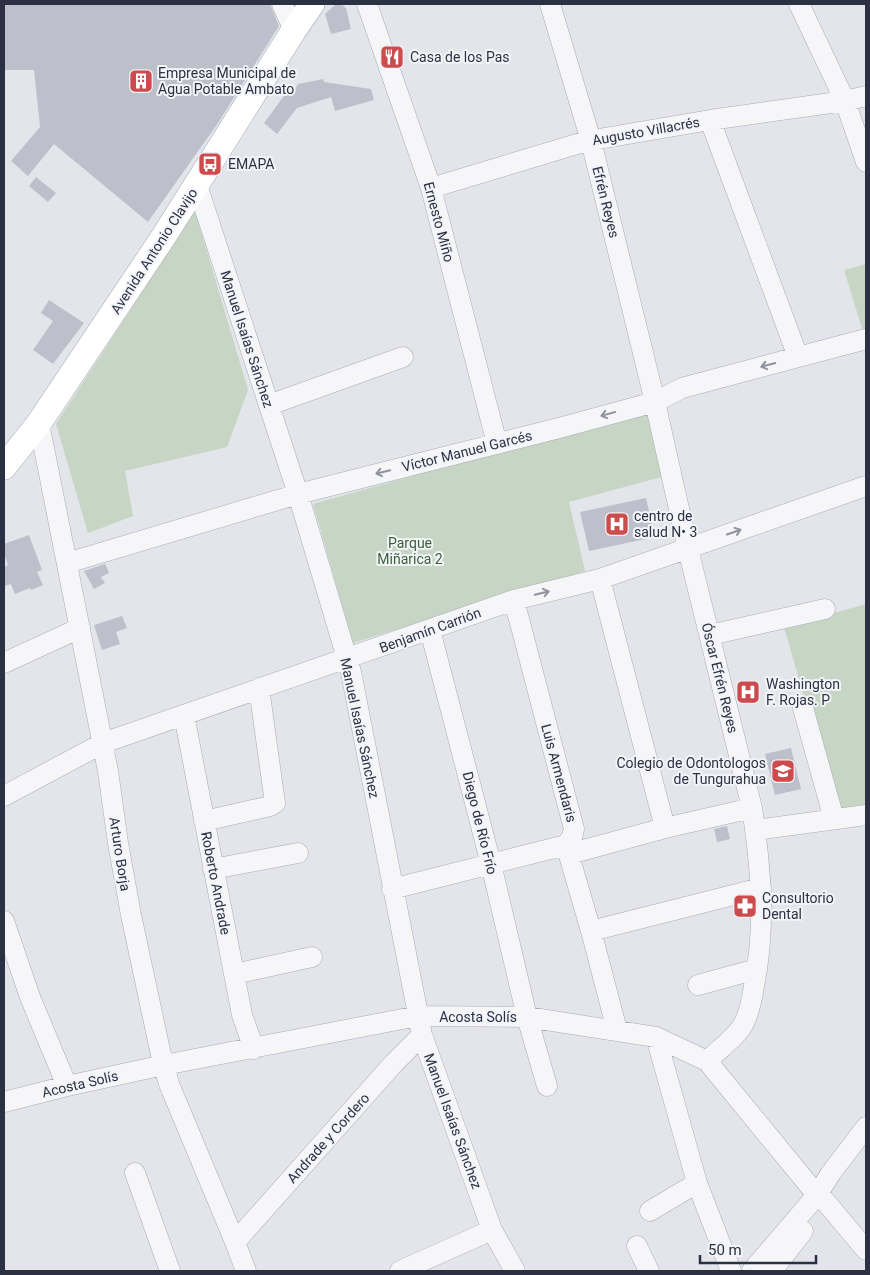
<svg xmlns="http://www.w3.org/2000/svg" width="870" height="1275" font-family="Roboto,sans-serif">
	<rect width="100%" height="100%" fill="#e3e5eb"/>
	<path fill="#c6d5c4" d="M 195,211 L 248,390 L 227,447 L 125,471 L 133,516 L 88,533 L 56,424 Z
		M 866,264 L 866,337 L 865,338 L 844,270 Z
		M 646,410 L 665,476 L 569,502 L 585,571 L 353,643 L 313,504 Z
		M 866,604 L 866,808 L 838,814 L 784,627 Z"/>
	<path fill="#bdc0cb" d="M 4,4 L 270,4 L 279,26 L 218,123 L 148,222 L 54,144 L 28,176 L 11,161 L 40,127 L 34,70 L 4,70 Z
		M 336,4 L 341,4 L 346,8 L 351,29 L 331,34 L 325,14 Z
		M 323,79 L 324,82 L 371,89 L 374,100 L 335,111 L 331,97 L 297,108 L 277,134 L 264,123 L 287,92 L 292,96 L 298,84 Z
		M 36,177 L 56,193 L 48,202 L 29,186 Z
		M 49,300 L 84,323 L 53,364 L 33,350 L 53,321 L 41,313 Z
		M 646,498 L 655,537 L 589,551 L 580,512 Z
		M 29,535 L 42,570 L 37,572 L 43,585 L 31,590 L 30,588 L 15,594 L 11,584 L 4,586 L 4,567 L 8,565 L 4,553 L 4,544 Z
		M 105,564 L 109,573 L 101,577 L 105,583 L 94,589 L 84,571 Z
		M 122,616 L 127,628 L 116,632 L 120,644 L 102,650 L 94,625 Z
		M 754,682 L 758,698 L 741,702 L 737,687 Z
		M 791,748 L 801,789 L 775,795 L 765,754 Z
		M 727,826 L 730,839 L 717,842 L 714,829 Z"/>
	<g fill="none" stroke-linecap="round" stroke-linejoin="round">
		<g stroke="#a8abb5" stroke-width="21">
			<path id="minor" d="M 282,4 L 294,30
				M 367,4 L 431,188 L 497,444
				M 550,4 L 591,141 L 655,402 L 688,549 L 752,808 C 761,867 766,927 754,986 C 752,999 750,1011 744,1023 C 736,1038 719,1049 707,1061
				M 799,4 L 845,101 L 866,162
				M 710,120 L 798,357
				M 197,185 L 298,494 L 351,672 L 422,1035 L 492,1230 L 515,1271
				M 431,188 L 587,141 L 710,120 L 845,101 L 866,96
				M 269,405 L 403,357
				M 39,423 L 108,771 L 118,843 L 131,915 L 161,1055 L 169,1084 L 235,1242 L 246,1271
				M 67,563 L 298,494 L 559,428 L 655,402 L 682,388 L 866,339
				M 600,579 L 665,828
				M 514,600 L 574,829 L 572,837 L 566,845 L 591,931 L 617,1030
				M 430,630 L 491,864 L 527,1017 L 547,1086
				M 710,635 L 825,609
				M 4,663 L 80,628
				M 803,708 L 834,819
				M 184,715 L 242,1015 L 254,1049
				M 4,796 L 103,743 L 514,600 L 600,579 L 866,486
				M 204,821 L 270,806 L 275,803 L 259,688
				M 756,830 L 866,815
				M 569,854 L 665,828 L 752,808
				M 213,869 L 298,853
				M 392,889 L 566,845
				M 4,921 L 30,997 L 67,1086
				M 591,931 L 761,888
				M 234,974 L 312,957
				M 698,985 L 757,969
				M 656,1037 L 697,1183 L 731,1271
				M 4,1102 L 67,1086 L 164,1065 L 418,1016 L 527,1017 L 656,1037 L 707,1061 L 817,1195 L 825,1201 L 866,1250
				M 135,1173 L 170,1271
				M 650,1211 L 697,1183
				M 235,1242 L 394,1063 L 422,1035
				M 637,1246 L 649,1271
				M 400,1271 L 492,1230
				M 752,1271 L 817,1195 L 831,1173 L 866,1127
				M 772,1271 L 803,1231"/>
		</g>
		<g stroke="#a2a8b6" stroke-width="26">
			<path id="major" d="M 4,467 L 39,423 L 164,236 L 294,30 L 312,4"/>
		</g>
		<use href="#minor" stroke="#f6f6f9" stroke-width="20"/>
		<use href="#major" stroke="#fff" stroke-width="25"/>
	</g>
	<defs><path id="oneway-shaft" d="M-6 0H5M1.5-3L5.5 0L1.5 3" fill="none" stroke-width="1.6" stroke-linecap="round" stroke-linejoin="round" transform="scale(1.25)"/></defs>
	<g stroke="#90939e">
		<use href="#oneway-shaft" transform="translate(768 365) rotate(165)"/>
		<use href="#oneway-shaft" transform="translate(608 414) rotate(165)"/>
		<use href="#oneway-shaft" transform="translate(383 472) rotate(166)"/>
		<use href="#oneway-shaft" transform="translate(734 532) rotate(-19)"/>
		<use href="#oneway-shaft" transform="translate(542 593) rotate(-14)"/>
	</g>
	<defs>
		<g id="restaurant-square" transform="scale(1.25)"><rect x="-9" y="-9" width="18" height="18" rx="4" fill="#cc4b4d" stroke="#f3f4f8"/><path d="M-5-6h1v4h1v-4h1v4h1v-4h1v5L-1.5 .5V6h-2V.5L-5-1ZM5-6V6H3V1.5H1.5Q1.5-4 5-6Z" fill="#fff"/></g>
		<g id="building-square" transform="scale(1.25)"><rect x="-9" y="-9" width="18" height="18" rx="4" fill="#cc4b4d" stroke="#f3f4f8"/><path d="M-4-6H4V6H1V3H-1V6H-4ZM-2.5-4.3h1.7v1.8h-1.7ZM.8-4.3h1.7v1.8H.8ZM-2.5-1h1.7V.8h-1.7ZM.8-1h1.7V.8H.8Z" fill="#fff"/></g>
		<g id="bus-square" transform="scale(1.25)"><rect x="-9" y="-9" width="18" height="18" rx="4" fill="#cc4b4d" stroke="#f3f4f8"/><path d="M-5-6H5V4H4V6H2V4H-2V6H-4V4H-5ZM-3.5-4V0h7V-4ZM-3.5 1.2v1.5H-2V1.2ZM2 1.2v1.5H3.5V1.2Z" fill="#fff"/></g>
		<g id="hospital-square" transform="scale(1.25)"><rect x="-9" y="-9" width="18" height="18" rx="4" fill="#cc4b4d" stroke="#f3f4f8"/><path d="M-5-5h3v3.5h4V-5h3V5h-3V1.5h-4V5h-3Z" fill="#fff"/></g>
		<g id="university-square" transform="scale(1.25)"><rect x="-9" y="-9" width="18" height="18" rx="4" fill="#cc4b4d" stroke="#f3f4f8"/><path d="M0-5L7-2L0 1L-7-2ZM-4 1L0 2.5L4 1V4Q0 6-4 4Z" fill="#fff"/></g>
		<g id="pharmacy-square" transform="scale(1.25)"><rect x="-9" y="-9" width="18" height="18" rx="4" fill="#cc4b4d" stroke="#f3f4f8"/><path d="M-2-6h4v4h4v4h-4v4h-4v-4h-4v-4h4Z" fill="#fff"/></g>
	</defs>
	<g fill-rule="evenodd">
		<use href="#restaurant-square" x="392" y="57"/>
		<use href="#building-square" x="141" y="81"/>
		<use href="#bus-square" x="210" y="164"/>
		<use href="#hospital-square" x="617" y="524"/>
		<use href="#hospital-square" x="748" y="692"/>
		<use href="#university-square" x="783" y="771"/>
		<use href="#pharmacy-square" x="745" y="906"/>
	</g>
	<g text-anchor="middle" dominant-baseline="central" stroke-width="4" stroke-linejoin="round" paint-order="stroke">
		<g font-size="14" fill="#2b3043" stroke="#f3f4f8" text-anchor="start">
			<text x="410" y="57">Casa de los Pas</text>
			<text x="158" y="73">Empresa Municipal de<tspan x="158" dy="16">Agua Potable Ambato</tspan></text>
			<text x="228" y="164">EMAPA</text>
			<text x="634" y="516">centro de<tspan x="634" dy="16">salud N• 3</tspan></text>
			<text x="766" y="684">Washington<tspan x="766" dy="16">F. Rojas. P</tspan></text>
			<text x="766" y="763" text-anchor="end">Colegio de Odontologos<tspan x="766" dy="16">de Tungurahua</tspan></text>
			<text x="762" y="898">Consultorio<tspan x="762" dy="16">Dental</tspan></text>
		</g>
		<g font-size="14" fill="#2b3043" stroke="#f3f4f8">
			<text transform="translate(646 131) rotate(-10)">Augusto Villacrés</text>
			<text transform="translate(606 202) rotate(76)">Efrén Reyes</text>
			<text transform="translate(439 222) rotate(75)">Ernesto Miño</text>
			<text transform="translate(154 251) rotate(-57)">Avenida Antonio Clavijo</text>
			<text transform="translate(247 339) rotate(72)">Manuel Isaías Sánchez</text>
			<text transform="translate(467 451) rotate(-14)">Víctor Manuel Garcés</text>
			<text transform="translate(430 630) rotate(-20)">Benjamín Carrión</text>
			<text transform="translate(720 678) rotate(76)">Óscar Efrén Reyes</text>
			<text transform="translate(360 728) rotate(78)">Manuel Isaías Sánchez</text>
			<text transform="translate(559 773) rotate(75)">Luis Armendaris</text>
			<text transform="translate(480 823) rotate(76)">Diego de Río Frío</text>
			<text transform="translate(120 854) rotate(81)">Arturo Borja</text>
			<text transform="translate(216 883) rotate(79)">Roberto Andrade</text>
			<text x="478" y="1017">Acosta Solís</text>
			<text transform="translate(80 1084) rotate(-13)">Acosta Solís</text>
			<text transform="translate(453 1121) rotate(70)">Manuel Isaías Sánchez</text>
			<text transform="translate(328 1138) rotate(-48)">Andrade y Cordero</text>
		</g>
		<g font-size="14" fill="#3a5e38" stroke="#f3f4f8">
			<text x="410" y="543">Parque<tspan x="410" dy="16">Miñarica 2</tspan></text>
		</g>
	</g>
	<rect width="870" height="1275" fill="none" stroke="#2b3043" stroke-width="10"/>
	<path d="M700 1255v8h116v-8" fill="none" stroke="#2b3043" stroke-width="2.5"/>
	<text x="708" y="1255" font-size="15" fill="#2b3043" stroke="#f3f4f8" stroke-width="4" paint-order="stroke">50 m</text>
</svg>
